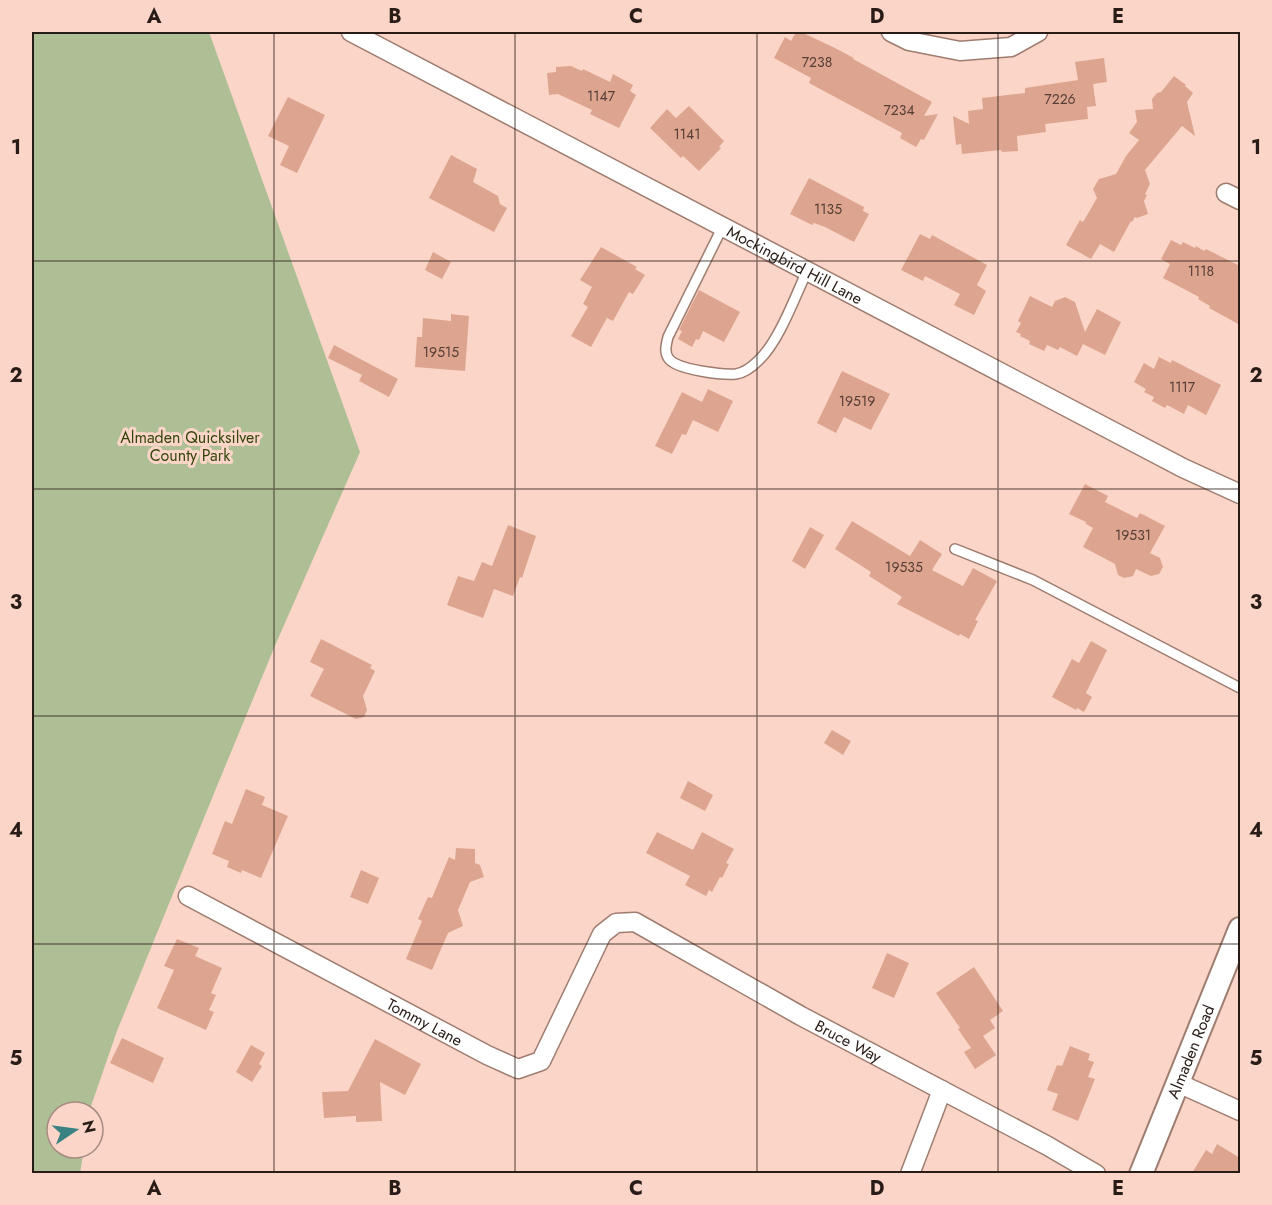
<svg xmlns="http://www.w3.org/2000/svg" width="1272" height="1205" font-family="Jost,sans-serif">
	<rect width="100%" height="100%" fill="#fbd6c8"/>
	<path fill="#aebe95" d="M 32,32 L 209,32 L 360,452 L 274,648 L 215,791 L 117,1031 L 89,1112 L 57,1112 L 57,1148 L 84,1148 L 80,1174 L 32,1173 Z"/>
	<path fill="#dda590" d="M 796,32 L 801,32 L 833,47 L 854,58 L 853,59 L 932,102 L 924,116 L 938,114 L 924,140 L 921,139 L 916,147 L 900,138 L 902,133 L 809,83 L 811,78 L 774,58 L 785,37 L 791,41 Z
		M 1104,58 L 1107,82 L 1093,84 L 1096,106 L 1087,107 L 1088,119 L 1045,124 L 1046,132 L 1017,136 L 1018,151 L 1002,152 L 1001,150 L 962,154 L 961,144 L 956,145 L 953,116 L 969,124 L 968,111 L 983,109 L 982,98 L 1025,93 L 1025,88 L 1078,80 L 1075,62 Z
		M 571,66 L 582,71 L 583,69 L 610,82 L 613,74 L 633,85 L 630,91 L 636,95 L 619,128 L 590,114 L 592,110 L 558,94 L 549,95 L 547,73 L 556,72 L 556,67 Z
		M 1174,76 L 1186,85 L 1185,86 L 1193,93 L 1187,102 L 1195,136 L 1182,126 L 1145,170 L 1150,184 L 1145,194 L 1147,195 L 1144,201 L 1148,214 L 1137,218 L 1135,217 L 1132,222 L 1131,221 L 1114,252 L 1100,244 L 1091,259 L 1066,245 L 1080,220 L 1083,222 L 1097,198 L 1093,189 L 1099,179 L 1116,174 L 1126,156 L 1139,140 L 1129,133 L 1137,122 L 1135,110 L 1153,109 L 1152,99 L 1157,93 L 1161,92 Z
		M 288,97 L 325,115 L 297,173 L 280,165 L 289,146 L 268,136 Z
		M 689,106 L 724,141 L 719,147 L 721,148 L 699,171 L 683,156 L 681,158 L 650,128 L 667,109 L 676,118 Z
		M 451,155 L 477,169 L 473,182 L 498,196 L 500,204 L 507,208 L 494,232 L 429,198 Z
		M 809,178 L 864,207 L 863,211 L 869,214 L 854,242 L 825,227 L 814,223 L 812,225 L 790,214 Z
		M 920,234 L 930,239 L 932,235 L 987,265 L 977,285 L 986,291 L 974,315 L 954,305 L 960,294 L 925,276 L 923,281 L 901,270 Z
		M 1171,240 L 1181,245 L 1183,242 L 1195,248 L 1196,246 L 1204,251 L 1206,249 L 1240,266 L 1240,325 L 1209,308 L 1210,306 L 1198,299 L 1199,297 L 1163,278 L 1170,264 L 1161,259 Z
		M 601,247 L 637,267 L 635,269 L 645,275 L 633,294 L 629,292 L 613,321 L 607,318 L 591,347 L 571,336 L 588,307 L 583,304 L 592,287 L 580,280 Z
		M 433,252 L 451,262 L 442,279 L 425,270 Z
		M 699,290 L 740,312 L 724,342 L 703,331 L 699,340 L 696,339 L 692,347 L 678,339 L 682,331 L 679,330 Z
		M 1030,296 L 1052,307 L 1055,301 L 1065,297 L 1075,302 L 1085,332 L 1097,309 L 1121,322 L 1105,355 L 1083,344 L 1077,356 L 1060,347 L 1058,350 L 1047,345 L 1044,351 L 1029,344 L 1030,341 L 1020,336 L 1021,334 L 1016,332 L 1021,323 L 1018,321 Z
		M 451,314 L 469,316 L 465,371 L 415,367 L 417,337 L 422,337 L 423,318 L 451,321 Z
		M 334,345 L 398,379 L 389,397 L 359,381 L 362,375 L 328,358 Z
		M 1159,357 L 1171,363 L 1172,360 L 1221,385 L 1206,415 L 1188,405 L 1184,414 L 1167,405 L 1165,408 L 1152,401 L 1154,397 L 1144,392 L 1146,389 L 1134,382 L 1144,363 L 1154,369 Z
		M 842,371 L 890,394 L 871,430 L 846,418 L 844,417 L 836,433 L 817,423 Z
		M 708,389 L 733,401 L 718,432 L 693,420 L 686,435 L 682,434 L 672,454 L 655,446 L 682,392 L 702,402 Z
		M 1085,484 L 1108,496 L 1105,502 L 1137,518 L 1140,513 L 1165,526 L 1150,553 L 1160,558 L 1163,567 L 1159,574 L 1151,576 L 1136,569 L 1133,576 L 1124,578 L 1118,575 L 1115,564 L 1083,547 L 1093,528 L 1086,524 L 1086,522 L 1069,514 Z
		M 852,521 L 910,556 L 920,540 L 942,554 L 932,570 L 963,586 L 973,568 L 997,581 L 975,620 L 978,621 L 969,639 L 960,634 L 959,636 L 897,604 L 902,597 L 869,576 L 871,572 L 835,549 Z
		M 508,525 L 536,536 L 522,578 L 520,577 L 513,596 L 494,589 L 483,618 L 447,605 L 458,576 L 474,581 L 482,562 L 492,566 Z
		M 810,527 L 824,535 L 805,569 L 792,561 Z
		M 321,639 L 372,665 L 370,668 L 375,671 L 363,696 L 367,710 L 364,717 L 356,719 L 310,696 L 324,669 L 310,662 Z
		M 1091,641 L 1107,650 L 1086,693 L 1092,697 L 1084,712 L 1077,708 L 1076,710 L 1052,697 L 1072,659 L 1079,663 Z
		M 832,730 L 851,741 L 843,755 L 824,743 Z
		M 688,781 L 713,795 L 705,811 L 680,798 Z
		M 246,789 L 265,797 L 262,805 L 288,816 L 261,878 L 242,870 L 241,873 L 227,867 L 229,861 L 212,854 L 225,821 L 232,824 Z
		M 657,832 L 693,850 L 702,832 L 734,849 L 726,863 L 729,864 L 722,878 L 720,877 L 712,892 L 709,890 L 706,896 L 685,885 L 690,876 L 646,853 Z
		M 456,848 L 475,849 L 475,863 L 480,865 L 484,877 L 470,882 L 458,910 L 463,926 L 448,933 L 432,970 L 406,959 L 422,921 L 418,919 L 428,897 L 432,898 L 449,857 L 455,860 Z
		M 361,870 L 379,878 L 368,904 L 350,897 Z
		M 177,939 L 199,948 L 195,956 L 222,968 L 211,993 L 216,995 L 209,1010 L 214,1012 L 206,1030 L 157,1008 L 174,970 L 164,966 Z
		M 887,953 L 909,963 L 894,998 L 872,988 Z
		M 974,967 L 1003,1011 L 990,1020 L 995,1028 L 983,1036 L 996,1055 L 975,1069 L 964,1052 L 971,1048 L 958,1029 L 960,1028 L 936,993 Z
		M 122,1038 L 164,1058 L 153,1083 L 110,1063 Z
		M 375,1039 L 421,1064 L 405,1095 L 380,1082 L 382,1121 L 356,1122 L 356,1116 L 324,1118 L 322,1092 L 348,1091 Z
		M 251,1045 L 265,1053 L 259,1064 L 262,1066 L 252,1082 L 236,1072 Z
		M 1070,1046 L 1090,1054 L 1088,1060 L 1094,1062 L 1088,1077 L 1095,1079 L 1078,1121 L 1052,1110 L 1058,1094 L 1047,1090 L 1057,1065 L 1062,1066 Z
		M 1217,1144 L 1240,1158 L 1240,1173 L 1192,1173 L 1206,1150 L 1212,1154 Z"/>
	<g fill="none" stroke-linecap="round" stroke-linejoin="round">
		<g stroke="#9e7c6f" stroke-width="12">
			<path id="service" d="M 723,226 L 668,337 C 666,345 664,353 669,359 C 678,370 722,375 736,374 C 744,373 753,366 759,360 C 779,341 795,297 807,271
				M 955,549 L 1033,580 L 1240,688"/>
		</g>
		<g stroke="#9e7c6f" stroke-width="21">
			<g id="minor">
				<path id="s1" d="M 351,32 L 1183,468 L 1240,494"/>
				<path d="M 891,32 L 909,41 L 960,51 L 1011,47 L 1038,32"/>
				<path d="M 1226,193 L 1240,200"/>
				<path id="s2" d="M 188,896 L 487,1055 L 518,1069 L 541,1061 L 602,934 L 616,923 L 635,922 L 801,1016 L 1046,1145 L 1096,1174"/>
				<path d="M 1178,1083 L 1240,1111"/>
				<path d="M 910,1174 L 942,1090"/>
			</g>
		</g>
		<g stroke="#9e7c6f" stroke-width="26">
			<g id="tertiary">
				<path id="s3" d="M 1141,1174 L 1240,929"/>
			</g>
		</g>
		<use href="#service" stroke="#fff" stroke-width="9"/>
		<use href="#minor" stroke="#fff" stroke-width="18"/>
		<use href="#tertiary" stroke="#fff" stroke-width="22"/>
	</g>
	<path fill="none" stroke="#291c17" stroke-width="1.5" stroke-opacity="0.55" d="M 274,32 L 274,1174M 515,32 L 515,1174M 757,32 L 757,1174M 998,32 L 998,1174M 32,261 L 1240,261M 32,489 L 1240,489M 32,716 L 1240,716M 32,944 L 1240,944"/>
	<g text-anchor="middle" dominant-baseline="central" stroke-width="6" stroke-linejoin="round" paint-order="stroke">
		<g font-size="14" fill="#563e35">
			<text x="817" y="62">7238</text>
			<text x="601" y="96">1147</text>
			<text x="1060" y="99">7226</text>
			<text x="899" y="110">7234</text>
			<text x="687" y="134">1141</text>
			<text x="828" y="209">1135</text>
			<text x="1201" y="271">1118</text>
			<text x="441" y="352">19515</text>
			<text x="1182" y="387">1117</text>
			<text x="857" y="401">19519</text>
			<text x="1133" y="535">19531</text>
			<text x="904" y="567">19535</text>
		</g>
		<g font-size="16" fill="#291c17" stroke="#fbd6c8">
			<text stroke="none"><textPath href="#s1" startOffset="501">Mockingbird Hill Lane</textPath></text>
			<text stroke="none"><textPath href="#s2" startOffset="268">Tommy Lane</textPath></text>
			<text stroke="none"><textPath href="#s2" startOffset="819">Bruce Way</textPath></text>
			<text stroke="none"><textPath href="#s3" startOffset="132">Almaden Road</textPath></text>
		</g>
		<g font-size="16" fill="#35460d" stroke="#fbd6c8">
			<text x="190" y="437">Almaden Quicksilver<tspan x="190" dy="18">County Park</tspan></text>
		</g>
	</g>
	<rect width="1272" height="1205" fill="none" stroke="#fbd6c8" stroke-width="66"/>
	<g transform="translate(75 1130) rotate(77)"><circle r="28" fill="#fbd6c8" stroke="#a78c81" stroke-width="1.5"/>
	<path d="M0-4.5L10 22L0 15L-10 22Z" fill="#3a8281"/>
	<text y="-9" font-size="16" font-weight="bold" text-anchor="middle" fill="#291c17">N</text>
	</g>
	<rect x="33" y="33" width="1206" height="1139" fill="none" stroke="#291c17" stroke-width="2"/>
	<g font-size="20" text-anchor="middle" font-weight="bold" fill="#291c17">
		<text x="154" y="23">A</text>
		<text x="395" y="23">B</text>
		<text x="636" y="23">C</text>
		<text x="877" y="23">D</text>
		<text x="1118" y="23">E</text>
		<text x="16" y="154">1</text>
		<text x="1256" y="154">1</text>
		<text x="16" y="382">2</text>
		<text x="1256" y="382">2</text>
		<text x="16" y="609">3</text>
		<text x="1256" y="609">3</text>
		<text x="16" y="837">4</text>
		<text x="1256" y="837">4</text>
		<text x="16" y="1065">5</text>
		<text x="1256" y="1065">5</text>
		<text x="154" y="1195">A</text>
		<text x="395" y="1195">B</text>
		<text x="636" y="1195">C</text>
		<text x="877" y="1195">D</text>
		<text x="1118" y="1195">E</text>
	</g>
</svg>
